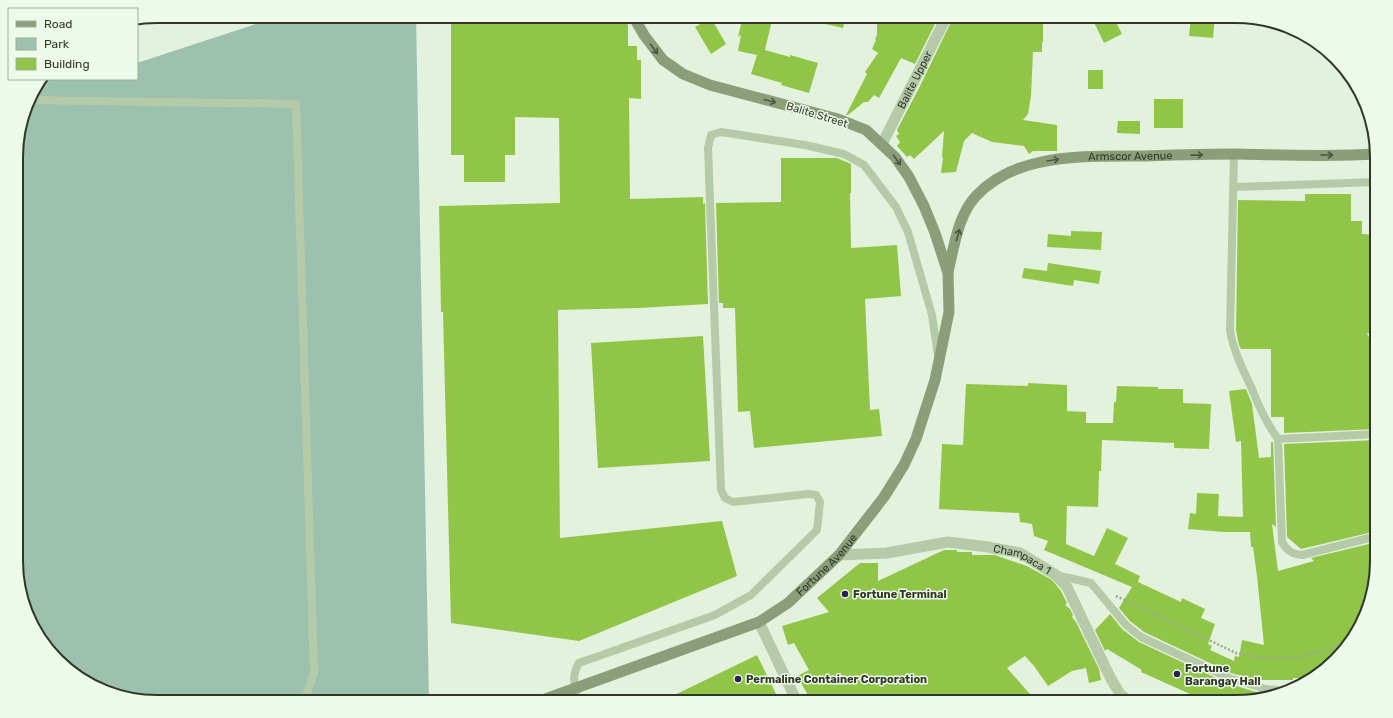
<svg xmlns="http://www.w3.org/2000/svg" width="1393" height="718" font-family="Rubik,sans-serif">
	<rect width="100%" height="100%" fill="#e3f2dd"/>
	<path fill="#9dc1af" d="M 280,16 L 416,16 L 429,702 L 157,702 L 95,687 L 45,646 L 17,579 L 16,148 L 31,95 L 43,79 L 137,79 L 137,63 Z"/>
	<path fill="#91c548" d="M 455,16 L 606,16 L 605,23 L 628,23 L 628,46 L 637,46 L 637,60 L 641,60 L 641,99 L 629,98 L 630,199 L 703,197 L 703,204 L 705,203 L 708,304 L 639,308 L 558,310 L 560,538 L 722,521 L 737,576 L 579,641 L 451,623 L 443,312 L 441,312 L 439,206 L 560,203 L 559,118 L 515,117 L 515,155 L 505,155 L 505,182 L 464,182 L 464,155 L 451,155 L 451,22 L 455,22 Z
		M 743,16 L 773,16 L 765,50 L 790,57 L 790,55 L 818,63 L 809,93 L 781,85 L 782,83 L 751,74 L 757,55 L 738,51 L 741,35 L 738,37 Z
		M 812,16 L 846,16 L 843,28 L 812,21 Z
		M 877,16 L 939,16 L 915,64 L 901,58 L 879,98 L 874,95 L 868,102 L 864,102 L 848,115 L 846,115 L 867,74 L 865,72 L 878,53 L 872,49 L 876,40 L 875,39 L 877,35 Z
		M 954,16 L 1043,16 L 1043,42 L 1042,42 L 1042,52 L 1033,52 L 1031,96 L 1028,114 L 1023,120 L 1057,125 L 1057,151 L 1033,151 L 1029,154 L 1024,146 L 992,142 L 972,133 L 964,141 L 956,172 L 941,173 L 943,158 L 942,157 L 944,131 L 914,159 L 910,155 L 907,157 L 897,146 L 900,142 L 896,136 L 899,134 L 897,130 L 919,88 Z
		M 1091,16 L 1113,16 L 1122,34 L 1104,43 Z
		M 1191,16 L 1215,16 L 1213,38 L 1189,36 Z
		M 711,18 L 726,44 L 711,54 L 695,27 Z
		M 1088,70 L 1103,70 L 1103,89 L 1088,89 Z
		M 1154,99 L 1183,99 L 1183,128 L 1154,128 Z
		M 1118,121 L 1140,121 L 1140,134 L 1117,133 Z
		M 781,158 L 837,158 L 851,164 L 851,193 L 850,193 L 851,248 L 897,245 L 901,296 L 865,299 L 870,410 L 879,409 L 882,436 L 754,448 L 750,411 L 738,412 L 735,308 L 723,308 L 723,303 L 719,303 L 716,203 L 781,202 Z
		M 1305,194 L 1351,194 L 1351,221 L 1362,221 L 1362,234 L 1376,235 L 1374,297 L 1376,297 L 1376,309 L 1374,310 L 1374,333 L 1367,333 L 1375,351 L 1375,369 L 1376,369 L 1377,429 L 1284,433 L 1284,417 L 1271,417 L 1271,349 L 1241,349 L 1239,345 L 1236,330 L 1238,200 L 1305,201 Z
		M 1071,231 L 1102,232 L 1101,250 L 1047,247 L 1048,234 L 1071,236 Z
		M 1048,263 L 1101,271 L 1099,284 L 1074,280 L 1073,286 L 1022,278 L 1024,268 L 1047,271 Z
		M 703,336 L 710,461 L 598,468 L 591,343 Z
		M 1028,383 L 1067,385 L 1067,411 L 1086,412 L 1086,423 L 1113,423 L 1114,402 L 1116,402 L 1117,386 L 1158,387 L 1158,389 L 1183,389 L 1183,403 L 1211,404 L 1209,449 L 1174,448 L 1174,443 L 1102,440 L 1101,471 L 1099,471 L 1098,507 L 1067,506 L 1066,544 L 1094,556 L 1107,528 L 1128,538 L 1115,564 L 1140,576 L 1138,582 L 1181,602 L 1182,598 L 1205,609 L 1201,618 L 1215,624 L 1208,644 L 1212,646 L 1210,650 L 1234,661 L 1235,656 L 1239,657 L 1242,640 L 1264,645 L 1257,576 L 1253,547 L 1251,547 L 1250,532 L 1224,532 L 1188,529 L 1190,513 L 1196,514 L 1197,493 L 1219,494 L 1218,516 L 1243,517 L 1241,441 L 1236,442 L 1229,391 L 1246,389 L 1252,404 L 1259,458 L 1271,457 L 1271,442 L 1273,442 L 1276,527 L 1272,524 L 1278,571 L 1314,561 L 1311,558 L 1377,542 L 1377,561 L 1362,623 L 1318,674 L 1304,678 L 1293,678 L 1293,680 L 1256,680 L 1231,673 L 1144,632 L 1130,621 L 1119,608 L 1132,587 L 1044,550 L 1048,541 L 1034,536 L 1032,524 L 1020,522 L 1019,513 L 939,509 L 942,444 L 963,445 L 966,384 L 1028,386 Z
		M 1377,440 L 1377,531 L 1301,549 L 1287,537 L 1284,444 Z
		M 944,550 L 957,550 L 957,552 L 972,552 L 972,555 L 995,555 L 1027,566 L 1052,580 L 1061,591 L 1067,603 L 1065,605 L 1070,609 L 1073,615 L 1072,617 L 1076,622 L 1099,669 L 1101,680 L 1089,683 L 1086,668 L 1072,671 L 1048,686 L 1034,666 L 1025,656 L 1007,668 L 1037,702 L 812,702 L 797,676 L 809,670 L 794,643 L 788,645 L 782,626 L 829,612 L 817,598 L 860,563 L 878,563 L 878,581 Z
		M 1110,614 L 1122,629 L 1139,642 L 1227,683 L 1266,695 L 1245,702 L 1180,702 L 1190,694 L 1141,672 L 1142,670 L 1107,649 L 1105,651 L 1095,630 Z
		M 757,655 L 780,702 L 660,702 Z"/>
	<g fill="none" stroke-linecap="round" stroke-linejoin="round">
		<path stroke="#98ac8b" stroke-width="2.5" stroke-dasharray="2 2" stroke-linecap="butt" d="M 1116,596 L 1236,653 L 1262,658 L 1289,658 L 1307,656 L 1345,643"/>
		<path stroke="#b5caa9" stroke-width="8" d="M 29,100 L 296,104 L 314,673 L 306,696 L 291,702
			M 1234,154 L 1230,331 C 1234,352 1243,370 1252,389 C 1259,407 1267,424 1278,439 L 1282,542 C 1287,551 1292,554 1302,555 L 1377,536
			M 1234,187 L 1376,182
			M 1278,439 L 1377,434
			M 1056,575 L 1091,583 L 1126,625 L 1141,637 L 1229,678 L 1266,689 L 1278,690
			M 579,702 C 574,689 571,675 579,663 L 715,615 L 751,595 L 817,530 L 820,502 L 816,495 L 808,494 L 733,502 L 725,498 L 721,490 L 708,148 L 711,135 L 721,132 L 805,145 L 844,154 L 864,165 L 896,207 L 908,232 L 932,315 L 938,356"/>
		<g stroke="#b5caa9" stroke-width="11">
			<path id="s1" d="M 882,144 L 947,16"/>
			<path id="s2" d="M 839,555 L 887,553 L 948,542 L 988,547 L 1020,553 L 1056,575 L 1067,587 L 1110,677 L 1120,694 L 1130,702"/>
		</g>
		<path stroke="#b5caa9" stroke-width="11" d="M 759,622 L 797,702"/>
		<g stroke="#8b9e7a" stroke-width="11">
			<path id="s3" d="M 948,272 C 954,247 958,215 976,196 C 992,179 1015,168 1037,163 C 1068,155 1110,156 1142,156 C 1174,155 1205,154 1236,154 C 1283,155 1330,157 1376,154"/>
			<path id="s4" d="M 537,702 L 759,622 L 788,603 L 839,555 L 884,497 L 904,465 L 916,439 L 935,380 L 949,312 L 948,273 L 935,233 L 924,206 L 909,177 L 895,157 L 866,130 L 838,119 L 710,85 L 683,74 L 663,60 L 644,35 L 633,16"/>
		</g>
	</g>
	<defs><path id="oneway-shaft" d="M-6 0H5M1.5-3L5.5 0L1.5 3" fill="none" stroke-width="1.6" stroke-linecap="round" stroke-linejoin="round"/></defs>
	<g stroke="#4b5641">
		<use href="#oneway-shaft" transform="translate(654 49) rotate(53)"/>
		<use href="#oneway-shaft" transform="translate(770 101) rotate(15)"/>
		<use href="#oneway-shaft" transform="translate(1197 155) rotate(-1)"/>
		<use href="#oneway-shaft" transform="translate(1327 155)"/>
		<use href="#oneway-shaft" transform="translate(897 160) rotate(53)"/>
		<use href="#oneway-shaft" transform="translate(1053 160) rotate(-9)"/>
		<use href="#oneway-shaft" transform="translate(958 235) rotate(-74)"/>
	</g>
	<g fill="#2c1e59" stroke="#eefae9" stroke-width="1.5">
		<circle cx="845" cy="594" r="4"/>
		<circle cx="1177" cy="674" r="4"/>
		<circle cx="738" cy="679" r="4"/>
	</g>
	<g text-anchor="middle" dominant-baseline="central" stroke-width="3" stroke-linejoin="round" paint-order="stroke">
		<g font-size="11" fill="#303729" stroke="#eefae9">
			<text stroke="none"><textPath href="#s1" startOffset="72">Balite Upper</textPath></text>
			<text transform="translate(817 115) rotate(17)">Balite Street</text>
			<text stroke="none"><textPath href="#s3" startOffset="246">Armscor Avenue</textPath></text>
			<text stroke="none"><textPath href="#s2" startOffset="187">Champaca 1</textPath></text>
			<text stroke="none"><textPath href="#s4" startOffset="325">Fortune Avenue</textPath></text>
		</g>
		<g font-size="11" font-weight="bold" fill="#303729" stroke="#eefae9" text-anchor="start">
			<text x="853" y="594">Fortune Terminal</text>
			<text x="1185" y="668">Fortune<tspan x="1185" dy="13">Barangay Hall</tspan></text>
			<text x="746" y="679">Permaline Container Corporation</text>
		</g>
	</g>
	<path d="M0 0H1393V718H0ZM157 23H1236A134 134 0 0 1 1370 157V561A134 134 0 0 1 1236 695H157A134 134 0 0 1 23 561V157A134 134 0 0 1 157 23Z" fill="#eefae9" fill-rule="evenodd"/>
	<path fill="none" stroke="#303729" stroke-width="2" d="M157 23H1236A134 134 0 0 1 1370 157V561A134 134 0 0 1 1236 695H157A134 134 0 0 1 23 561V157A134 134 0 0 1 157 23Z"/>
	<rect x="8" y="8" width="130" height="72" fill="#eefae9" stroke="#a2ac9c"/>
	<rect x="16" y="21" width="20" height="6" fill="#8b9e7a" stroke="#a2ac9c"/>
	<text x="44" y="28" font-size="12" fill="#303729">Road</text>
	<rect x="16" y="38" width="20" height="12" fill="#9dc1af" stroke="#a2ac9c"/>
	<text x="44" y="48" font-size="12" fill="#303729">Park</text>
	<rect x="16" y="58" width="20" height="12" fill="#91c548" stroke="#a2ac9c"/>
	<text x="44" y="68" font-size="12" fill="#303729">Building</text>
</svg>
